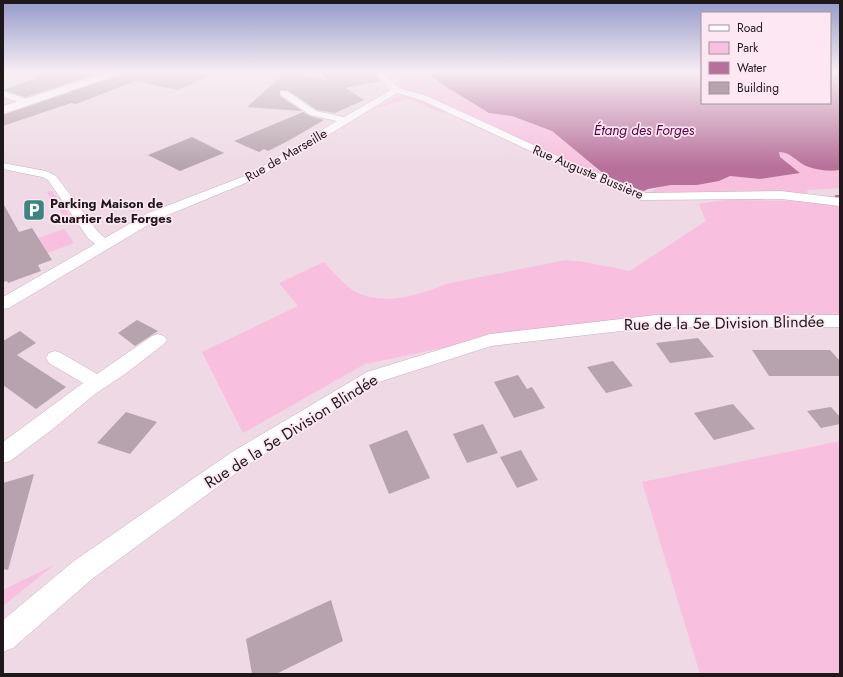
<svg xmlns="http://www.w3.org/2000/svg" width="843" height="677" font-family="Jost,sans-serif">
	<rect width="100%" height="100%" fill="#eed9e4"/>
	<path fill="#f8bfdf" d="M 394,72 L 426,72 L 448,88 L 489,113 L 512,116 L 552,131 L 601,173 L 566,167 L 459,119 L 461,118 L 447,111 L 442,113 L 408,99 L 376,108 L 409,91 L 402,89 L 397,83 L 406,82 Z
		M 778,152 C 790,152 796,161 806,166 C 815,170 830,172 840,170 L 840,188 L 808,190 L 805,194 L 780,191 L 656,195 L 639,192 L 651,192 L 659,187 L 671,185 L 697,185 L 719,181 L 730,176 L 760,179 L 800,173 L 780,157 Z
		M 52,191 L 71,217 L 66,219 L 47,192 Z
		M 840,195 L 840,315 L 514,333 L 365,364 L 243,433 L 202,352 L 298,306 L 279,283 L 324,262 C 331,270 338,278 346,285 C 373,309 416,297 446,284 L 566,260 L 585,262 L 630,271 L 706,221 L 699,204 L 725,200 L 793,201 Z
		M 64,229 L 74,243 L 34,258 L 25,243 Z
		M 840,441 L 840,674 L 700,674 L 642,482 Z
		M 54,565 L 3,606 L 3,590 Z"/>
	<path fill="#b7709a" d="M 426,72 L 702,72 L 702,103 L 830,103 L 830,72 L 840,72 L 840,170 C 830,172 816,170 806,166 C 796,161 790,152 779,152 L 780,157 L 800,173 L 760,179 L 730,176 L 719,181 L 697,185 L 671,185 L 648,189 L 644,191 L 634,189 L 605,175 L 552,131 L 512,116 L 489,113 L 448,88 Z"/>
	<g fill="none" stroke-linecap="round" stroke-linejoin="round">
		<path fill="#b7709a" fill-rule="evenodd" d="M 835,195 L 840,195 L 840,197 L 835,197 Z"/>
	</g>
	<path fill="#b6a3ad" d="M 52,72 L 103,72 L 25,97 L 3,90 Z
		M 122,72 L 218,72 L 178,90 L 135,81 L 76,104 L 71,103 L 3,126 L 3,115 L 120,75 Z
		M 286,72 L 326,80 L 322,72 L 373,72 L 380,81 L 346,88 L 364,100 L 335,113 L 317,110 L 287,90 L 280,90 L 280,96 L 302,111 L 247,107 Z
		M 303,112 L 310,116 L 324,120 L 288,141 L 268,151 L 264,149 L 259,152 L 234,141 Z
		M 192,137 L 224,153 L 180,171 L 148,155 Z
		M 3,203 L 19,232 L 32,228 L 52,260 L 38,265 L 41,271 L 8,283 L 7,281 L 3,282 Z
		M 137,320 L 158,331 L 135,346 L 118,333 Z
		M 20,331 L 36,343 L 17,355 L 66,387 L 36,409 L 3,385 L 3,341 Z
		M 698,338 L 714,357 L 670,363 L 656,343 Z
		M 752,350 L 830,350 L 840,361 L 840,376 L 769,376 Z
		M 613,361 L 633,386 L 606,393 L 587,367 Z
		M 518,375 L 527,389 L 532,387 L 545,408 L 514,418 L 494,382 Z
		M 733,404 L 755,429 L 714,440 L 694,413 Z
		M 831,407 L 840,417 L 840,424 L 821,428 L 807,411 Z
		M 126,412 L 157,422 L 130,454 L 97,443 Z
		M 483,424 L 498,453 L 467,463 L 453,434 Z
		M 407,430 L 430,478 L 389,494 L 369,445 Z
		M 521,450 L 538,480 L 517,488 L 500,457 Z
		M 34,474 L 8,570 L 3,569 L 3,483 Z
		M 331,600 L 343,641 L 276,674 L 252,674 L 246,639 Z"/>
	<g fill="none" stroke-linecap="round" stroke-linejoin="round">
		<g stroke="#c6b2bd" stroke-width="1">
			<path id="minor" d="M 374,72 L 382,72 L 399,88 L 427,96 L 562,158 L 646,193 L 781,191 L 840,198 L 840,206 L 781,199 L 640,200 L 554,162 L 421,100 L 397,93 L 258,178 L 158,219 L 9,308 L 3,309 L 3,297 L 95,244 L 88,238 L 48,180 L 42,177 L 3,169 L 3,163 L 46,171 L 56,176 L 98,232 L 105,238 L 148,213 L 250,174 L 337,121 L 310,115 L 281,95 L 280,93 L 281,91 L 287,91 L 316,111 L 344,117 L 391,90 Z
				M 3,91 L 29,100 L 30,102 L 26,105 L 3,97 Z
				M 656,315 L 840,315 L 840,327 L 656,327 L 491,346 L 379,382 L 246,466 L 92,579 L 13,648 L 3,652 L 3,620 L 74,561 L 232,452 L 367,372 L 490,334 Z
				M 158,334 L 164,336 L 167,340 L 164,344 L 125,374 L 95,394 L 54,428 L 10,461 L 3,463 L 3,442 L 83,383 L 49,363 L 46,358 L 49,353 L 55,351 L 61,353 L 97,374 L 152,336 Z"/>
		</g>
		<g stroke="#c6b2bd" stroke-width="1">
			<path id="secondary" d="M 107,72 L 121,72 L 120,74 L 3,114 L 3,106 Z"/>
		</g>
		<use href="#minor" fill="#fff" fill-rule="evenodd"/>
		<use href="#secondary" fill="#fff" fill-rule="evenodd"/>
	</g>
	<linearGradient id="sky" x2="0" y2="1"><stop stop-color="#9499c9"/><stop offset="0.43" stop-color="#f7eef3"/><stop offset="1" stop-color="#f7eef3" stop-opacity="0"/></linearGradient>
	<rect width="843" height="167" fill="url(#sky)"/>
	<defs>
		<g id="parking-square" transform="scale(1.15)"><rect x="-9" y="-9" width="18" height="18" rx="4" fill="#3c8484" stroke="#fce7f2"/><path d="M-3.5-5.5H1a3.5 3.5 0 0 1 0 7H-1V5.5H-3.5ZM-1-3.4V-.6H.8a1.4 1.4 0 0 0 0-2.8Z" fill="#fff"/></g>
	</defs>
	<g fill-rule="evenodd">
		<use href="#parking-square" x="34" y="210"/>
	</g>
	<g text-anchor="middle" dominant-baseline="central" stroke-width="3.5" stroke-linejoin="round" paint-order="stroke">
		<g font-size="13" fill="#1f181b" stroke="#fce7f2">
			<text transform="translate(286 155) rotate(-30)">Rue de Marseille</text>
			<text transform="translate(588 172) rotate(23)">Rue Auguste Bussière</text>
		</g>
		<g font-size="13" font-weight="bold" fill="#1f181b" stroke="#fce7f2" text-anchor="start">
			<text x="50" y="203">Parking Maison de<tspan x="50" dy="15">Quartier des Forges</tspan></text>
		</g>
		<g font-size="14" font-style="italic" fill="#5c0042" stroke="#fce7f2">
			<text x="644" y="130">Étang des Forges</text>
		</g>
		<g font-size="16" fill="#1f181b" stroke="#fce7f2">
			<text transform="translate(724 323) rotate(-1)">Rue de la 5e Division Blindée</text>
			<text transform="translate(291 431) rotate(-32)">Rue de la 5e Division Blindée</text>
		</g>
	</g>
	<rect width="843" height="677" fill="none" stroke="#1f181b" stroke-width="8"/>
	<rect x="701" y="12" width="130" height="92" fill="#fce7f2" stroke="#a4949c"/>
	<rect x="709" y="25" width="20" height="6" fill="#ffffff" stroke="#a4949c"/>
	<text x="737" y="32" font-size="12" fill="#1f181b">Road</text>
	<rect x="709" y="42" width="20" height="12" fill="#f8bfdf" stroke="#a4949c"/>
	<text x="737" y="52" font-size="12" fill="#1f181b">Park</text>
	<rect x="709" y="62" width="20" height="12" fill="#b7709a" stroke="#a4949c"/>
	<text x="737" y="72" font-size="12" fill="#1f181b">Water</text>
	<rect x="709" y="82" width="20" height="12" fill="#b6a3ad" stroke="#a4949c"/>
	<text x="737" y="92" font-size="12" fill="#1f181b">Building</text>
</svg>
